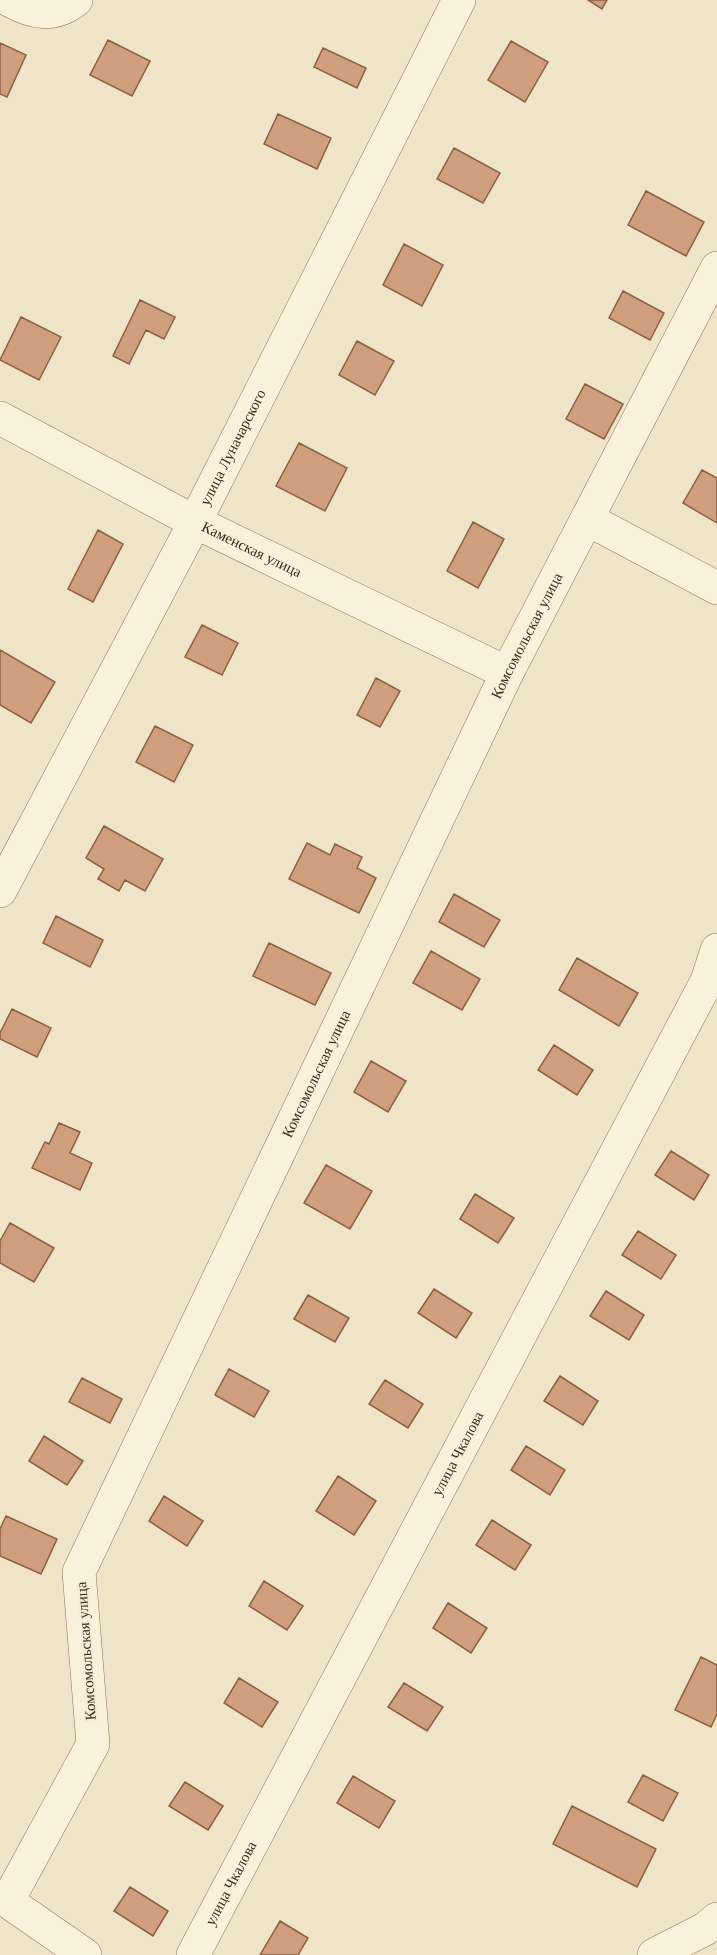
<svg xmlns="http://www.w3.org/2000/svg" width="717" height="1955" font-family="'Times New Roman',serif">
	<rect width="100%" height="100%" fill="#f0e4c8"/>
	<path fill="#cf9f7d" stroke="#8d5f41" stroke-width="1.5" d="M 588,0 L 607,0 L 602,9 Z
		M 108,40 L 150,61 L 132,96 L 90,75 Z
		M 511,41 L 548,62 L 525,102 L 488,80 Z
		M 0,43 L 26,55 L 7,97 L 0,94 Z
		M 323,48 L 366,68 L 357,88 L 314,67 Z
		M 278,114 L 331,138 L 317,169 L 264,144 Z
		M 454,148 L 500,173 L 483,203 L 437,179 Z
		M 646,191 L 704,222 L 686,256 L 628,225 Z
		M 404,244 L 443,265 L 422,306 L 383,285 Z
		M 623,291 L 664,313 L 650,340 L 609,318 Z
		M 140,300 L 175,317 L 164,339 L 146,330 L 129,364 L 113,356 Z
		M 21,317 L 61,337 L 39,380 L 0,360 Z
		M 357,341 L 394,361 L 375,395 L 339,375 Z
		M 585,384 L 623,404 L 604,439 L 566,419 Z
		M 299,443 L 347,468 L 325,511 L 276,486 Z
		M 702,470 L 717,478 L 717,523 L 683,503 Z
		M 473,522 L 504,539 L 478,588 L 447,571 Z
		M 98,530 L 123,544 L 93,602 L 68,589 Z
		M 202,625 L 238,643 L 222,675 L 185,657 Z
		M 0,650 L 55,682 L 31,723 L 0,705 Z
		M 376,678 L 400,691 L 380,727 L 357,715 Z
		M 155,726 L 193,745 L 174,782 L 136,762 Z
		M 104,826 L 163,859 L 145,891 L 125,880 L 119,891 L 98,879 L 104,869 L 86,858 Z
		M 307,843 L 330,855 L 335,844 L 362,857 L 357,868 L 376,878 L 359,913 L 289,879 Z
		M 454,894 L 500,920 L 484,947 L 439,922 Z
		M 56,916 L 103,940 L 90,967 L 43,943 Z
		M 269,943 L 331,973 L 315,1005 L 253,976 Z
		M 431,951 L 480,979 L 462,1010 L 413,983 Z
		M 577,958 L 638,993 L 619,1026 L 559,990 Z
		M 12,1009 L 51,1028 L 37,1057 L 0,1039 L 0,1033 Z
		M 554,1045 L 593,1070 L 577,1095 L 538,1070 Z
		M 371,1061 L 406,1081 L 388,1112 L 354,1092 Z
		M 59,1123 L 80,1132 L 70,1153 L 92,1163 L 80,1190 L 32,1168 L 45,1142 L 49,1144 Z
		M 671,1151 L 709,1175 L 694,1200 L 655,1175 Z
		M 326,1165 L 372,1191 L 350,1229 L 304,1203 Z
		M 475,1194 L 514,1218 L 498,1243 L 460,1219 Z
		M 10,1223 L 54,1248 L 34,1282 L 0,1263 L 0,1241 Z
		M 638,1231 L 676,1255 L 661,1279 L 622,1255 Z
		M 434,1289 L 472,1313 L 456,1338 L 418,1313 Z
		M 606,1291 L 644,1315 L 629,1340 L 590,1316 Z
		M 308,1295 L 349,1318 L 335,1342 L 294,1319 Z
		M 229,1369 L 269,1391 L 254,1417 L 215,1395 Z
		M 560,1376 L 598,1401 L 583,1425 L 544,1401 Z
		M 82,1378 L 122,1399 L 110,1423 L 69,1402 Z
		M 385,1380 L 423,1404 L 408,1428 L 369,1404 Z
		M 44,1436 L 83,1461 L 67,1485 L 29,1461 Z
		M 526,1446 L 565,1470 L 550,1495 L 511,1470 Z
		M 338,1476 L 376,1501 L 354,1535 L 316,1511 Z
		M 164,1496 L 203,1521 L 187,1546 L 149,1521 Z
		M 6,1516 L 57,1539 L 41,1574 L 0,1556 L 0,1529 Z
		M 492,1520 L 531,1545 L 515,1570 L 476,1545 Z
		M 264,1581 L 303,1606 L 287,1630 L 249,1606 Z
		M 448,1603 L 487,1628 L 471,1653 L 433,1628 Z
		M 701,1657 L 717,1665 L 717,1714 L 711,1727 L 675,1710 Z
		M 239,1678 L 278,1702 L 262,1727 L 224,1703 Z
		M 404,1683 L 443,1707 L 427,1731 L 388,1707 Z
		M 643,1775 L 678,1793 L 663,1821 L 628,1802 Z
		M 353,1776 L 395,1801 L 379,1828 L 337,1803 Z
		M 185,1782 L 223,1806 L 208,1830 L 169,1806 Z
		M 572,1806 L 656,1849 L 637,1887 L 553,1844 Z
		M 130,1887 L 168,1911 L 153,1936 L 114,1911 Z
		M 280,1921 L 308,1938 L 298,1955 L 260,1955 Z"/>
	<g fill="none" stroke-linecap="round" stroke-linejoin="round">
		<g stroke="#8d765c" stroke-width="34">
			<g id="minor">
				<path d="M 9,0 C 33,13 53,18 76,0"/>
				<path id="s1" d="M 0,418 L 195,522 L 507,673"/>
				<path d="M 587,519 L 717,588"/>
				<path id="s2" d="M 0,891 L 195,522 L 459,0"/>
				<path d="M 0,1896 L 85,1955"/>
				<path id="s3" d="M 8,1900 L 93,1744 L 79,1572 L 507,673 L 717,268"/>
				<path id="s4" d="M 193,1955 L 707,981 L 717,950"/>
				<path d="M 654,1955 L 705,1929 L 717,1919"/>
			</g>
		</g>
		<use href="#minor" stroke="#faf1dc" stroke-width="33"/>
	</g>
	<g text-anchor="middle" dominant-baseline="central" stroke-width="5" stroke-linejoin="round" paint-order="stroke">
		<g font-size="15" fill="#3d2e20" stroke="#f7eed8">
			<text stroke="none"><textPath href="#s2" startOffset="501">улица Луначарского</textPath></text>
			<text stroke="none"><textPath href="#s1" startOffset="284">Каменская улица</textPath></text>
			<text stroke="none"><textPath href="#s3" startOffset="1388">Комсомольская улица</textPath></text>
			<text stroke="none"><textPath href="#s3" startOffset="902">Комсомольская улица</textPath></text>
			<text stroke="none"><textPath href="#s4" startOffset="567">улица Чкалова</textPath></text>
			<text transform="translate(86 1651) rotate(-94)">Комсомольская улица</text>
			<text stroke="none"><textPath href="#s4" startOffset="81">улица Чкалова</textPath></text>
		</g>
	</g>
</svg>
